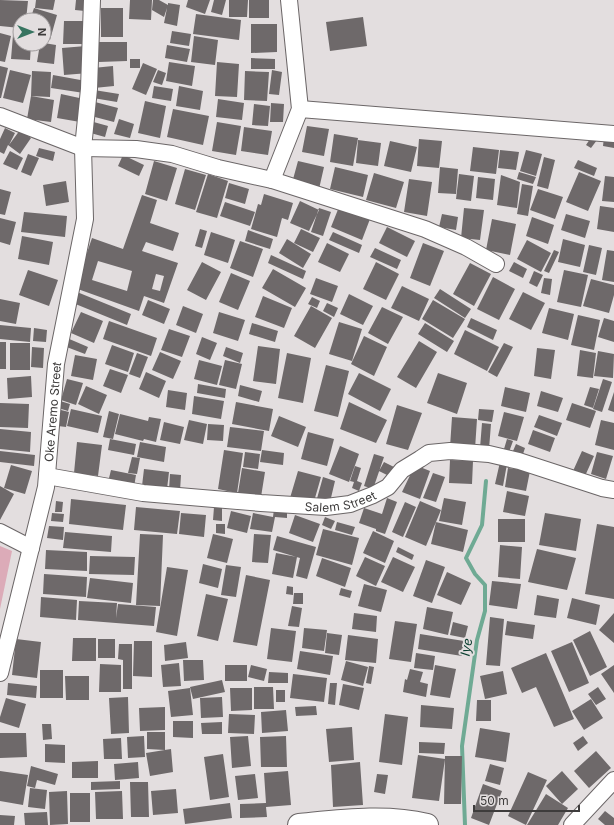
<svg xmlns="http://www.w3.org/2000/svg" width="614" height="825" font-family="Inter,sans-serif">
	<rect width="100%" height="100%" fill="#e3dedf"/>
	<path fill="#dcabb8" d="M 0,546 L 12,551 L 0,609 Z"/>
	<g fill="none" stroke-linecap="round" stroke-linejoin="round">
		<path stroke="#6faa94" stroke-width="4" d="M 465,825 L 462,746 L 477,640 L 485,611 L 485,585 L 475,574 L 466,558 L 482,525 L 486,481"/>
	</g>
	<path fill="#6e696a" fill-rule="evenodd" d="M 0,0 L 28,1 L 26,20 L 20,20 L 20,28 L 0,26 Z
		M 36,0 L 55,0 L 53,10 L 35,8 Z
		M 76,0 L 86,0 L 85,11 L 75,10 Z
		M 130,0 L 152,0 L 151,20 L 129,19 Z
		M 153,0 L 159,0 L 168,5 L 168,3 L 180,5 L 177,26 L 164,23 L 167,8 L 164,17 L 152,10 Z
		M 188,0 L 210,0 L 205,14 L 186,7 Z
		M 214,0 L 226,0 L 222,15 L 211,12 Z
		M 229,0 L 248,0 L 247,17 L 229,17 Z
		M 249,0 L 269,0 L 269,18 L 249,18 Z
		M 34,8 L 57,15 L 50,40 L 44,38 L 44,20 L 30,20 Z
		M 101,8 L 123,8 L 123,37 L 101,37 Z
		M 196,14 L 241,20 L 239,40 L 193,34 Z
		M 363,17 L 367,46 L 330,51 L 326,22 Z
		M 64,21 L 86,21 L 86,44 L 63,44 Z
		M 251,24 L 277,24 L 277,52 L 251,53 Z
		M 172,31 L 191,34 L 189,46 L 170,43 Z
		M 0,33 L 11,36 L 5,62 L 0,61 Z
		M 13,35 L 20,36 L 20,44 L 31,44 L 30,60 L 11,59 Z
		M 194,36 L 218,40 L 215,65 L 191,62 Z
		M 98,42 L 127,42 L 127,61 L 99,62 Z
		M 44,43 L 56,45 L 54,64 L 37,62 L 40,44 Z
		M 167,45 L 190,49 L 187,62 L 165,58 Z
		M 86,46 L 89,73 L 64,75 L 62,48 Z
		M 251,58 L 275,59 L 275,69 L 251,69 Z
		M 130,59 L 140,59 L 140,68 L 130,68 Z
		M 169,62 L 195,66 L 192,86 L 166,81 Z
		M 217,62 L 239,64 L 237,97 L 215,96 Z
		M 143,63 L 157,69 L 146,95 L 132,89 Z
		M 0,66 L 8,68 L 1,98 L 0,98 Z
		M 113,66 L 114,86 L 94,88 L 93,68 Z
		M 10,70 L 31,75 L 23,103 L 3,98 Z
		M 158,70 L 166,73 L 162,85 L 153,82 Z
		M 272,70 L 282,72 L 279,95 L 269,94 Z
		M 32,71 L 51,72 L 50,97 L 31,96 Z
		M 245,71 L 269,72 L 267,101 L 244,100 Z
		M 53,75 L 86,81 L 84,93 L 51,88 Z
		M 154,86 L 173,89 L 171,101 L 152,98 Z
		M 179,86 L 203,91 L 200,110 L 176,106 Z
		M 94,90 L 119,94 L 117,102 L 93,98 Z
		M 61,94 L 84,99 L 80,122 L 57,118 Z
		M 31,96 L 54,100 L 51,122 L 27,119 Z
		M 218,99 L 244,103 L 242,120 L 216,117 Z
		M 145,101 L 166,106 L 160,138 L 138,133 Z
		M 95,102 L 118,108 L 114,122 L 91,116 Z
		M 271,103 L 284,104 L 283,122 L 270,122 Z
		M 254,104 L 270,106 L 268,126 L 252,125 Z
		M 173,109 L 209,116 L 203,145 L 167,137 Z
		M 119,119 L 134,124 L 130,138 L 114,134 Z
		M 90,121 L 108,126 L 105,137 L 87,132 Z
		M 217,122 L 241,126 L 236,155 L 212,151 Z
		M 307,126 L 329,129 L 324,156 L 302,152 Z
		M 244,127 L 272,131 L 268,155 L 241,151 Z
		M 5,128 L 15,133 L 9,145 L 20,130 L 31,138 L 20,154 L 8,145 L 4,154 L 0,152 L 0,139 Z
		M 334,134 L 358,138 L 353,166 L 330,162 Z
		M 592,136 L 597,140 L 591,148 L 586,145 Z
		M 604,137 L 614,138 L 614,148 L 603,146 Z
		M 419,139 L 442,141 L 439,168 L 417,166 Z
		M 358,140 L 381,143 L 378,166 L 356,163 Z
		M 390,141 L 417,147 L 411,172 L 384,166 Z
		M 473,147 L 499,150 L 496,174 L 470,171 Z
		M 39,148 L 55,152 L 53,161 L 36,156 Z
		M 500,150 L 519,152 L 516,170 L 498,168 Z
		M 526,150 L 542,154 L 536,176 L 520,171 Z
		M 10,151 L 23,158 L 17,170 L 3,164 Z
		M 28,154 L 39,158 L 31,176 L 21,172 Z
		M 123,155 L 144,165 L 139,176 L 118,166 Z
		M 544,157 L 555,160 L 548,189 L 537,186 Z
		M 578,160 L 597,168 L 594,176 L 574,168 Z
		M 154,161 L 177,168 L 167,201 L 145,194 Z
		M 298,161 L 324,167 L 319,189 L 292,183 Z
		M 335,167 L 368,175 L 363,197 L 330,189 Z
		M 440,167 L 458,169 L 456,194 L 438,193 Z
		M 185,169 L 206,175 L 195,210 L 175,204 Z
		M 519,172 L 536,177 L 533,184 L 517,179 Z
		M 579,172 L 601,181 L 588,211 L 566,202 Z
		M 374,173 L 404,182 L 396,208 L 366,200 Z
		M 208,174 L 228,181 L 217,218 L 196,212 Z
		M 459,174 L 474,176 L 471,201 L 456,199 Z
		M 501,175 L 520,182 L 517,208 L 497,205 Z
		M 605,176 L 614,177 L 614,202 L 602,201 Z
		M 478,177 L 495,179 L 493,200 L 476,198 Z
		M 409,179 L 432,182 L 427,216 L 404,212 Z
		M 66,181 L 69,202 L 46,206 L 43,185 Z
		M 229,183 L 249,189 L 245,204 L 225,198 Z
		M 522,184 L 533,186 L 528,216 L 517,214 Z
		M 0,189 L 11,192 L 5,215 L 0,214 Z
		M 538,189 L 563,197 L 555,219 L 530,210 Z
		M 264,194 L 293,203 L 288,220 L 282,218 L 277,237 L 251,229 L 258,204 L 261,205 Z
		M 142,195 L 157,200 L 150,223 L 179,233 L 173,251 L 146,242 L 142,251 L 178,263 L 164,303 L 144,296 L 139,311 L 75,288 L 92,238 L 123,249 ZM 98,261 L 132,271 L 127,291 L 92,280 ZM 156,274 L 164,276 L 160,291 L 152,289 Z
		M 300,201 L 319,210 L 309,231 L 290,223 Z
		M 225,202 L 255,212 L 250,226 L 220,216 Z
		M 600,206 L 614,208 L 614,232 L 597,229 Z
		M 339,207 L 370,219 L 362,240 L 331,227 Z
		M 319,208 L 331,212 L 323,236 L 311,232 Z
		M 464,208 L 484,210 L 480,240 L 461,238 Z
		M 24,212 L 67,216 L 65,237 L 21,232 Z
		M 442,214 L 458,217 L 456,230 L 439,227 Z
		M 566,214 L 590,221 L 585,238 L 561,230 Z
		M 532,217 L 554,225 L 548,244 L 526,236 Z
		M 0,218 L 16,222 L 10,245 L 0,242 Z
		M 492,219 L 516,224 L 510,255 L 486,250 Z
		M 387,227 L 415,241 L 407,257 L 379,243 Z
		M 200,229 L 207,231 L 202,248 L 195,246 Z
		M 301,229 L 320,238 L 313,252 L 294,243 Z
		M 248,230 L 273,239 L 270,249 L 245,241 Z
		M 211,232 L 235,240 L 228,263 L 204,255 Z
		M 333,232 L 362,245 L 359,253 L 329,240 Z
		M 22,236 L 53,242 L 49,265 L 18,259 Z
		M 287,239 L 311,254 L 303,268 L 279,253 Z
		M 563,239 L 585,245 L 580,267 L 558,262 Z
		M 527,240 L 551,253 L 541,272 L 517,259 Z
		M 240,241 L 263,249 L 253,277 L 230,268 Z
		M 327,243 L 349,254 L 340,272 L 318,262 Z
		M 423,243 L 444,251 L 430,286 L 410,278 Z
		M 589,245 L 602,248 L 596,275 L 583,272 Z
		M 375,248 L 401,260 L 397,269 L 370,257 Z
		M 554,250 L 559,252 L 549,273 L 544,271 Z
		M 607,250 L 614,251 L 614,282 L 602,280 Z
		M 271,255 L 306,271 L 303,279 L 268,263 Z
		M 202,262 L 221,272 L 206,300 L 187,290 Z
		M 376,262 L 399,274 L 386,300 L 363,289 Z
		M 514,262 L 527,269 L 523,278 L 509,271 Z
		M 470,263 L 491,274 L 474,306 L 453,294 Z
		M 273,269 L 306,288 L 295,307 L 262,288 Z
		M 28,270 L 58,280 L 49,306 L 19,295 Z
		M 564,270 L 588,275 L 581,307 L 557,302 Z
		M 534,271 L 543,275 L 537,287 L 529,283 Z
		M 231,273 L 250,281 L 238,310 L 219,302 Z
		M 493,277 L 515,289 L 499,320 L 477,309 Z
		M 316,278 L 338,286 L 332,302 L 310,294 Z
		M 544,278 L 552,279 L 550,295 L 541,293 Z
		M 591,279 L 614,285 L 614,295 L 609,313 L 583,306 Z
		M 402,286 L 429,299 L 419,321 L 391,308 Z
		M 440,289 L 471,309 L 465,318 L 434,298 Z
		M 77,292 L 131,314 L 127,325 L 73,303 Z
		M 523,292 L 545,303 L 531,330 L 509,319 Z
		M 349,294 L 373,306 L 363,325 L 340,314 Z
		M 263,296 L 292,308 L 284,328 L 255,317 Z
		M 312,297 L 320,301 L 317,308 L 308,304 Z
		M 0,299 L 20,303 L 16,324 L 0,321 Z
		M 148,300 L 170,309 L 164,324 L 142,315 Z
		M 433,300 L 465,319 L 453,338 L 422,319 Z
		M 327,303 L 338,308 L 334,317 L 323,311 Z
		M 183,306 L 203,314 L 196,333 L 176,325 Z
		M 311,306 L 332,318 L 315,348 L 294,336 Z
		M 382,307 L 403,317 L 388,344 L 368,333 Z
		M 549,308 L 574,314 L 568,340 L 542,333 Z
		M 81,312 L 103,321 L 94,343 L 71,333 Z
		M 219,312 L 245,320 L 238,341 L 213,333 Z
		M 578,315 L 600,320 L 594,350 L 571,345 Z
		M 471,318 L 497,330 L 493,340 L 467,327 Z
		M 604,318 L 614,321 L 614,342 L 598,337 Z
		M 109,321 L 157,338 L 151,356 L 103,339 Z
		M 339,322 L 362,329 L 352,361 L 329,354 Z
		M 252,323 L 278,331 L 275,342 L 249,334 Z
		M 425,323 L 454,341 L 447,352 L 418,334 Z
		M 0,325 L 31,328 L 30,342 L 0,339 Z
		M 34,328 L 47,330 L 46,342 L 33,341 Z
		M 169,329 L 190,336 L 182,357 L 161,350 Z
		M 465,330 L 499,347 L 487,371 L 454,354 Z
		M 364,336 L 387,347 L 374,376 L 351,364 Z
		M 202,337 L 217,343 L 210,360 L 196,354 Z
		M 67,338 L 88,347 L 85,354 L 64,346 Z
		M 419,341 L 437,352 L 416,388 L 397,377 Z
		M 0,342 L 6,342 L 6,369 L 0,369 Z
		M 10,343 L 30,343 L 30,370 L 10,370 Z
		M 504,343 L 513,347 L 497,377 L 488,372 Z
		M 112,345 L 134,353 L 128,372 L 105,364 Z
		M 258,346 L 280,349 L 276,384 L 253,381 Z
		M 32,347 L 44,348 L 43,368 L 31,367 Z
		M 226,347 L 243,353 L 240,363 L 223,356 Z
		M 537,348 L 555,350 L 551,379 L 534,376 Z
		M 580,350 L 596,353 L 593,378 L 577,376 Z
		M 598,351 L 614,354 L 613,378 L 594,376 Z
		M 160,352 L 181,361 L 173,379 L 152,370 Z
		M 137,353 L 148,357 L 140,378 L 129,374 Z
		M 287,353 L 311,358 L 303,403 L 278,398 Z
		M 75,355 L 97,359 L 93,380 L 71,376 Z
		M 199,360 L 222,366 L 217,385 L 194,379 Z
		M 225,360 L 242,364 L 236,389 L 219,385 Z
		M 326,365 L 349,371 L 338,417 L 314,411 Z
		M 110,369 L 128,375 L 121,393 L 103,386 Z
		M 146,372 L 166,381 L 159,398 L 139,389 Z
		M 359,373 L 391,389 L 380,411 L 348,394 Z
		M 438,373 L 467,383 L 457,414 L 427,403 Z
		M 31,376 L 32,397 L 8,399 L 7,378 Z
		M 67,379 L 83,383 L 76,405 L 61,400 Z
		M 603,379 L 612,382 L 602,412 L 593,409 Z
		M 198,384 L 226,389 L 225,398 L 197,393 Z
		M 240,385 L 262,391 L 259,402 L 238,396 Z
		M 86,386 L 107,395 L 99,414 L 78,404 Z
		M 505,387 L 530,393 L 526,412 L 501,406 Z
		M 590,387 L 599,389 L 593,408 L 584,405 Z
		M 168,390 L 187,393 L 185,410 L 166,407 Z
		M 541,391 L 563,398 L 558,412 L 537,406 Z
		M 614,392 L 614,412 L 608,410 Z
		M 194,396 L 224,401 L 221,419 L 192,414 Z
		M 57,400 L 70,404 L 68,411 L 55,407 Z
		M 236,402 L 273,409 L 269,431 L 232,424 Z
		M 349,402 L 387,420 L 376,443 L 340,429 Z
		M 0,403 L 29,404 L 28,428 L 0,427 Z
		M 572,403 L 596,411 L 590,428 L 566,420 Z
		M 397,405 L 422,413 L 408,450 L 386,444 Z
		M 71,409 L 102,416 L 98,433 L 67,426 Z
		M 479,409 L 494,410 L 492,422 L 478,420 Z
		M 61,410 L 69,412 L 66,427 L 58,426 Z
		M 109,411 L 119,414 L 113,439 L 103,437 Z
		M 504,412 L 524,417 L 517,441 L 498,436 Z
		M 120,414 L 148,421 L 149,417 L 161,419 L 156,442 L 144,439 L 143,441 L 115,434 Z
		M 539,415 L 562,423 L 557,436 L 534,427 Z
		M 279,416 L 306,427 L 298,447 L 271,436 Z
		M 452,417 L 477,419 L 475,449 L 450,447 Z
		M 189,420 L 207,424 L 203,444 L 184,440 Z
		M 601,420 L 614,423 L 614,450 L 595,445 Z
		M 164,422 L 184,427 L 180,444 L 160,440 Z
		M 482,423 L 491,424 L 489,449 L 480,448 Z
		M 208,424 L 224,425 L 223,441 L 207,440 Z
		M 230,427 L 264,431 L 261,451 L 227,447 Z
		M 0,429 L 31,432 L 30,452 L 0,449 Z
		M 533,430 L 555,438 L 550,452 L 528,444 Z
		M 308,432 L 334,439 L 327,466 L 301,459 Z
		M 110,439 L 136,444 L 134,455 L 108,450 Z
		M 507,439 L 513,441 L 509,452 L 504,449 Z
		M 77,442 L 102,445 L 98,476 L 74,473 Z
		M 140,442 L 166,447 L 164,462 L 137,457 Z
		M 516,444 L 525,448 L 523,454 L 513,451 Z
		M 340,446 L 359,454 L 349,482 L 329,474 Z
		M 224,450 L 243,453 L 237,493 L 218,489 Z
		M 262,450 L 284,453 L 283,465 L 260,462 Z
		M 0,451 L 35,455 L 34,466 L 0,462 Z
		M 582,451 L 594,456 L 585,476 L 573,471 Z
		M 245,452 L 260,454 L 258,469 L 243,467 Z
		M 597,452 L 613,456 L 606,479 L 591,474 Z
		M 374,454 L 384,457 L 373,489 L 364,486 Z
		M 132,457 L 140,458 L 137,474 L 128,473 Z
		M 450,460 L 473,461 L 472,484 L 449,483 Z
		M 384,462 L 394,467 L 389,476 L 379,471 Z
		M 500,462 L 507,464 L 503,486 L 495,484 Z
		M 11,465 L 32,471 L 25,494 L 4,488 Z
		M 415,465 L 430,471 L 420,499 L 402,492 Z
		M 355,466 L 361,468 L 357,481 L 362,483 L 359,491 L 352,488 L 354,482 L 350,481 Z
		M 242,468 L 265,472 L 261,497 L 238,493 Z
		M 508,468 L 530,471 L 526,491 L 505,487 Z
		M 144,469 L 169,472 L 167,489 L 142,486 Z
		M 111,470 L 136,475 L 134,487 L 108,482 Z
		M 298,471 L 321,477 L 313,505 L 290,498 Z
		M 433,473 L 445,477 L 436,502 L 423,498 Z
		M 170,474 L 181,475 L 180,491 L 169,490 Z
		M 323,477 L 335,481 L 330,502 L 316,502 Z
		M 0,486 L 14,494 L 0,520 Z
		M 507,491 L 529,496 L 525,516 L 503,512 Z
		M 387,498 L 397,502 L 385,534 L 376,531 L 376,529 L 359,523 L 364,508 L 382,514 Z
		M 444,498 L 466,502 L 462,525 L 439,521 Z
		M 71,499 L 126,505 L 123,530 L 69,524 Z
		M 56,501 L 63,502 L 62,512 L 55,512 Z
		M 420,501 L 441,510 L 426,546 L 405,537 Z
		M 405,502 L 416,507 L 403,537 L 392,532 Z
		M 136,507 L 180,511 L 177,534 L 134,530 Z
		M 214,507 L 222,508 L 222,521 L 213,520 Z
		M 274,509 L 287,510 L 287,518 L 275,517 L 272,532 L 250,529 L 253,513 L 273,517 Z
		M 231,511 L 251,516 L 247,533 L 227,528 Z
		M 52,513 L 64,514 L 63,522 L 51,521 Z
		M 181,513 L 206,515 L 204,537 L 179,534 Z
		M 545,513 L 581,519 L 576,551 L 539,545 Z
		M 295,515 L 320,524 L 313,542 L 289,533 Z
		M 325,517 L 335,521 L 331,529 L 322,525 Z
		M 498,519 L 525,519 L 525,542 L 498,542 Z
		M 337,522 L 355,527 L 352,535 L 335,530 Z
		M 436,522 L 468,530 L 463,552 L 431,544 Z
		M 216,524 L 225,524 L 225,534 L 216,533 Z
		M 597,524 L 614,527 L 614,599 L 585,594 Z
		M 49,526 L 64,527 L 63,540 L 47,538 Z
		M 323,529 L 359,538 L 352,565 L 316,555 Z
		M 373,531 L 394,541 L 385,563 L 363,553 Z
		M 65,532 L 112,536 L 111,552 L 63,548 Z
		M 140,534 L 163,535 L 160,606 L 136,605 Z
		M 213,534 L 233,539 L 227,563 L 207,558 Z
		M 254,534 L 271,535 L 268,563 L 252,562 Z
		M 277,536 L 316,547 L 307,579 L 296,576 L 300,558 L 273,550 Z
		M 500,545 L 522,547 L 520,579 L 498,577 Z
		M 398,547 L 414,555 L 412,560 L 396,552 Z
		M 537,549 L 576,558 L 567,590 L 528,582 Z
		M 46,550 L 87,552 L 87,571 L 45,569 Z
		M 276,553 L 297,557 L 293,578 L 272,574 Z
		M 90,556 L 135,557 L 134,575 L 89,574 Z
		M 365,557 L 385,566 L 376,586 L 356,576 Z
		M 393,557 L 415,567 L 403,592 L 381,582 Z
		M 322,558 L 351,568 L 345,587 L 316,576 Z
		M 426,560 L 445,567 L 432,603 L 413,596 Z
		M 203,564 L 222,569 L 218,588 L 199,583 Z
		M 226,565 L 241,567 L 236,597 L 221,595 Z
		M 167,567 L 188,570 L 177,636 L 156,632 Z
		M 447,572 L 471,583 L 461,605 L 437,595 Z
		M 44,574 L 87,577 L 86,597 L 43,594 Z
		M 246,575 L 270,580 L 257,646 L 233,642 Z
		M 90,578 L 133,583 L 131,603 L 87,598 Z
		M 492,581 L 521,584 L 517,609 L 489,605 Z
		M 364,584 L 387,590 L 381,612 L 358,606 Z
		M 287,586 L 293,587 L 293,595 L 286,594 Z
		M 341,588 L 352,591 L 350,598 L 339,595 Z
		M 294,593 L 303,593 L 303,604 L 293,604 Z
		M 206,594 L 228,599 L 218,641 L 197,636 Z
		M 537,595 L 559,599 L 556,618 L 534,615 Z
		M 41,597 L 77,600 L 76,620 L 40,617 Z
		M 572,598 L 600,605 L 596,625 L 567,618 Z
		M 79,601 L 117,603 L 116,618 L 118,604 L 156,607 L 154,626 L 78,620 Z
		M 292,606 L 302,608 L 299,627 L 288,626 Z
		M 427,607 L 453,612 L 448,635 L 423,629 Z
		M 354,613 L 377,616 L 376,632 L 352,629 Z
		M 614,613 L 614,643 L 599,630 Z
		M 490,617 L 504,619 L 500,666 L 486,665 Z
		M 395,621 L 417,624 L 411,662 L 389,659 Z
		M 507,621 L 535,625 L 533,639 L 505,635 Z
		M 453,622 L 468,626 L 465,638 L 450,635 Z
		M 271,628 L 296,631 L 292,662 L 267,659 Z
		M 304,628 L 327,630 L 324,651 L 302,648 Z
		M 590,631 L 607,667 L 590,676 L 573,640 Z
		M 327,633 L 342,635 L 339,655 L 325,653 Z
		M 420,634 L 464,641 L 462,656 L 418,649 Z
		M 348,635 L 378,639 L 376,663 L 345,660 Z
		M 73,638 L 96,638 L 96,661 L 72,661 Z
		M 16,639 L 41,642 L 37,678 L 12,675 Z
		M 98,639 L 115,639 L 115,658 L 98,658 Z
		M 134,641 L 152,641 L 152,677 L 133,676 Z
		M 186,642 L 188,658 L 165,661 L 164,645 Z
		M 572,642 L 589,683 L 569,692 L 551,651 Z
		M 119,644 L 132,644 L 132,689 L 123,689 L 123,660 L 118,659 Z
		M 300,651 L 333,656 L 330,675 L 297,669 Z
		M 416,653 L 435,656 L 433,670 L 414,668 Z
		M 546,653 L 574,719 L 554,727 L 536,687 L 522,693 L 511,668 Z
		M 183,660 L 203,660 L 204,680 L 184,681 Z
		M 346,661 L 368,667 L 363,686 L 341,680 Z
		M 179,663 L 181,686 L 163,687 L 161,665 Z
		M 100,664 L 121,665 L 121,692 L 99,692 Z
		M 225,665 L 247,665 L 247,681 L 225,681 Z
		M 251,665 L 267,669 L 264,681 L 248,677 Z
		M 435,665 L 456,669 L 450,698 L 430,695 Z
		M 614,665 L 614,693 L 601,674 Z
		M 369,666 L 374,667 L 371,684 L 366,683 Z
		M 410,669 L 423,672 L 420,682 L 428,684 L 426,697 L 403,692 L 405,679 L 407,680 Z
		M 40,670 L 63,670 L 63,698 L 40,698 Z
		M 503,671 L 507,694 L 485,699 L 480,676 Z
		M 269,672 L 288,673 L 288,683 L 268,683 Z
		M 293,674 L 327,678 L 324,702 L 290,698 Z
		M 65,676 L 89,676 L 89,700 L 66,700 Z
		M 222,680 L 225,692 L 193,699 L 190,687 Z
		M 8,683 L 37,686 L 36,698 L 7,695 Z
		M 330,683 L 337,683 L 335,705 L 328,704 Z
		M 343,684 L 364,688 L 359,710 L 339,705 Z
		M 254,687 L 273,687 L 274,709 L 254,709 Z
		M 598,687 L 606,699 L 596,705 L 588,694 Z
		M 190,688 L 193,715 L 171,717 L 168,691 Z
		M 230,688 L 252,688 L 252,710 L 231,711 Z
		M 276,690 L 285,690 L 285,702 L 276,702 Z
		M 128,697 L 129,733 L 111,734 L 109,698 Z
		M 222,697 L 223,717 L 201,718 L 200,698 Z
		M 6,698 L 26,704 L 19,728 L 0,722 L 0,717 Z
		M 591,699 L 603,718 L 584,730 L 572,711 Z
		M 477,700 L 491,700 L 491,721 L 476,721 Z
		M 421,705 L 454,708 L 452,729 L 420,727 Z
		M 316,706 L 317,715 L 296,716 L 295,707 Z
		M 165,707 L 165,730 L 140,731 L 139,708 Z
		M 286,710 L 288,731 L 262,733 L 261,712 Z
		M 229,714 L 255,715 L 254,734 L 228,733 Z
		M 385,714 L 408,717 L 402,765 L 379,762 Z
		M 173,721 L 193,721 L 193,738 L 173,737 Z
		M 222,722 L 222,734 L 202,734 L 201,723 Z
		M 42,724 L 51,724 L 52,739 L 43,740 Z
		M 352,727 L 354,760 L 329,762 L 326,729 Z
		M 480,728 L 510,733 L 506,762 L 475,757 Z
		M 147,732 L 165,732 L 165,750 L 147,749 Z
		M 0,733 L 26,733 L 27,757 L 0,758 Z
		M 144,736 L 145,757 L 128,758 L 127,737 Z
		M 248,736 L 251,766 L 232,768 L 230,737 Z
		M 286,736 L 287,767 L 261,767 L 260,737 Z
		M 583,736 L 588,743 L 578,751 L 573,743 Z
		M 121,738 L 122,759 L 104,759 L 103,739 Z
		M 419,742 L 445,743 L 444,754 L 419,753 Z
		M 45,744 L 65,745 L 65,763 L 45,762 Z
		M 171,749 L 173,772 L 150,776 L 146,753 Z
		M 596,751 L 611,768 L 589,788 L 574,771 Z
		M 223,754 L 229,797 L 210,800 L 204,757 Z
		M 418,755 L 445,759 L 439,801 L 412,798 Z
		M 445,756 L 462,756 L 461,804 L 444,804 Z
		M 98,761 L 98,778 L 72,778 L 72,762 Z
		M 138,762 L 139,778 L 115,780 L 114,764 Z
		M 360,762 L 363,805 L 333,807 L 331,765 Z
		M 490,764 L 504,768 L 500,785 L 485,781 Z
		M 31,766 L 58,774 L 55,785 L 37,780 L 35,788 L 27,786 Z
		M 0,771 L 28,775 L 23,805 L 0,801 Z
		M 288,771 L 291,805 L 266,807 L 267,817 L 240,818 L 240,804 L 266,803 L 264,773 Z
		M 562,771 L 578,789 L 562,804 L 546,786 Z
		M 528,772 L 547,780 L 526,825 L 508,816 Z
		M 255,774 L 258,798 L 238,800 L 235,776 Z
		M 377,774 L 388,775 L 385,794 L 374,792 Z
		M 120,781 L 120,789 L 91,790 L 91,782 Z
		M 130,782 L 148,782 L 149,817 L 131,817 Z
		M 483,784 L 502,791 L 489,825 L 471,818 Z
		M 30,788 L 47,790 L 45,809 L 28,807 Z
		M 176,789 L 178,813 L 153,815 L 151,791 Z
		M 67,791 L 68,824 L 50,825 L 49,792 Z
		M 122,791 L 123,819 L 96,819 L 95,792 Z
		M 70,793 L 90,793 L 90,822 L 70,822 Z
		M 546,794 L 568,808 L 558,825 L 527,825 Z
		M 230,803 L 232,818 L 185,824 L 183,809 Z
		M 605,811 L 614,818 L 614,825 L 605,825 L 598,819 Z
		M 47,812 L 48,825 L 25,825 L 24,813 Z
		M 0,815 L 15,816 L 14,825 L 0,825 Z"/>
	<g fill="none" stroke-linecap="round" stroke-linejoin="round">
		<g stroke="#6b6667" stroke-width="18">
			<g id="street">
				<path d="M 300,109 L 614,134"/>
				<path d="M 0,116 L 83,148 L 136,149 L 172,154 L 218,168 L 272,180 L 300,109 L 289,0"/>
				<path d="M 272,180 L 425,229 L 466,247 L 496,264"/>
				<path id="s1" d="M 47,476 L 143,493 L 261,503 L 326,507 L 350,504 L 373,495 L 388,487 L 402,470 L 420,459 L 429,453 L 450,451 L 489,454 L 519,461 L 602,488 L 614,490"/>
				<path d="M 0,532 L 31,548"/>
				<path id="s2" d="M 0,673 L 46,487 L 56,364 L 85,219 L 83,148 L 89,89 L 92,0"/>
				<path d="M 572,825 L 614,780"/>
			</g>
		</g>
		<g stroke="#6b6667" stroke-width="24">
			<path id="highway" d="M 299,825 C 341,821 386,815 427,825"/>
		</g>
		<use href="#street" stroke="#fff" stroke-width="16"/>
		<use href="#highway" stroke="#fff" stroke-width="22"/>
	</g>
	<g text-anchor="middle" dominant-baseline="central" stroke-width="4" stroke-linejoin="round" paint-order="stroke">
		<g font-size="12" fill="#3e3c3c" stroke="#e3dedf">
			<text stroke="none"><textPath href="#s2" startOffset="267">Oke Aremo Street</textPath></text>
			<text stroke="none"><textPath href="#s1" startOffset="296">Salem Street</textPath></text>
		</g>
		<g font-size="13" font-style="italic" fill="#073c2d" stroke="#e3dedf">
			<text transform="translate(466 647) rotate(-81)">Iye</text>
		</g>
	</g>
	<g transform="translate(32 32) rotate(90)"><circle r="19" fill="#e3dedf" stroke="#a19d9e"/>
	<path d="M0-3L7 15L0 10L-7 15Z" fill="#377460"/>
	<text y="-6" font-size="11" font-weight="bold" text-anchor="middle" fill="#3e3c3c">N</text>
	</g>
	<path d="M474 805v6h105v-6" fill="none" stroke="#3e3c3c" stroke-width="2"/>
	<text x="480" y="805" font-size="12" fill="#3e3c3c" stroke="#e3dedf" stroke-width="3" paint-order="stroke">50 m</text>
</svg>
